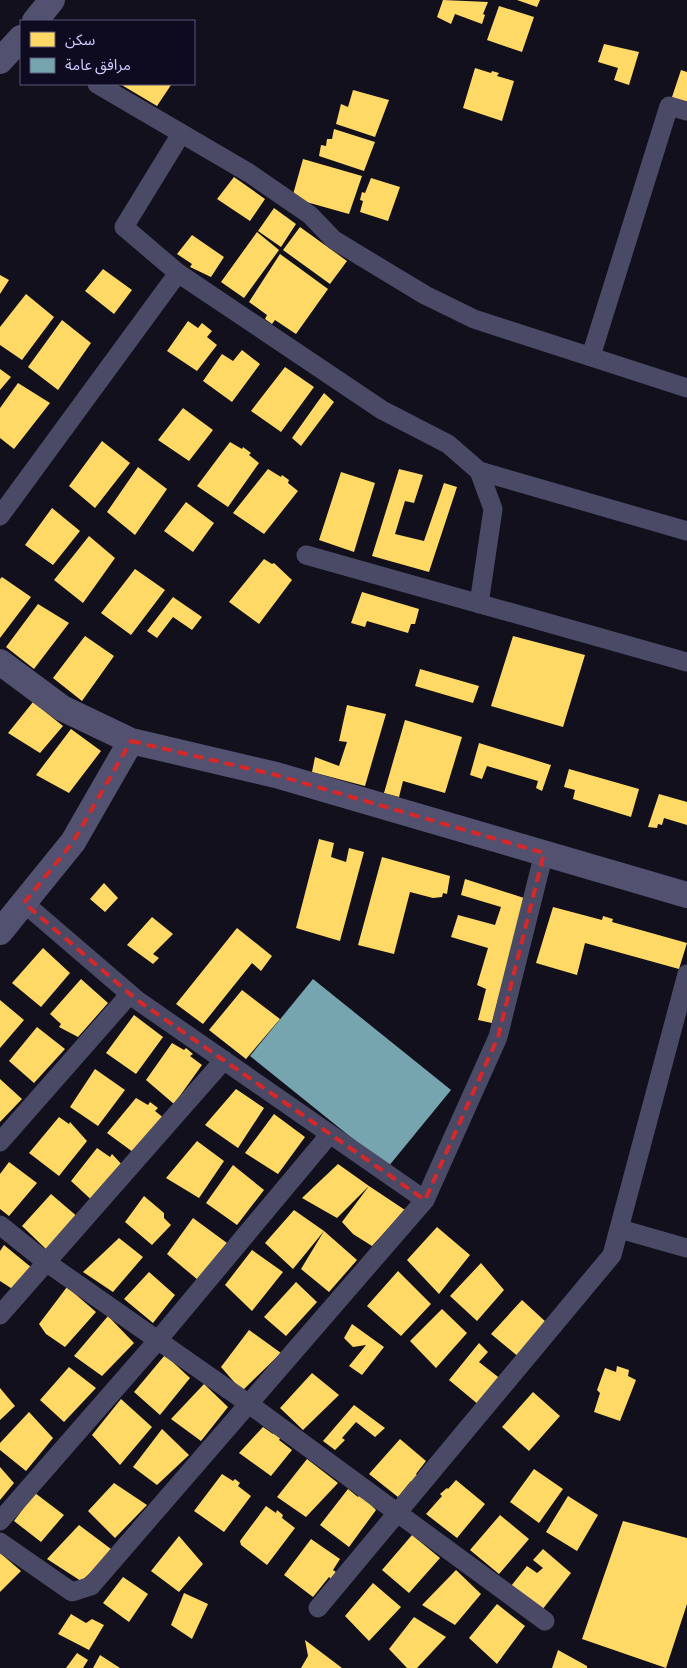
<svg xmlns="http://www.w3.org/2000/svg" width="687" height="1668" font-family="Commissioner,'Noto Sans Arabic',sans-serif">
	<rect width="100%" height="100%" fill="#12101c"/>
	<path fill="#ffd966" d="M 443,0 L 488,2 L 483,14 L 485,15 L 482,24 L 455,14 L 451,24 L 437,17 Z
		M 517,0 L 540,0 L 537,7 Z
		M 499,6 L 534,17 L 522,52 L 487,40 Z
		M 604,44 L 639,52 L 629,85 L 614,80 L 618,68 L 598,62 Z
		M 475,68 L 491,73 L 492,71 L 499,73 L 497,76 L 514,81 L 502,121 L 463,108 Z
		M 681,70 L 687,72 L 687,106 L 672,97 Z
		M 120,84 L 169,84 L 171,85 L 157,106 Z
		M 353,90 L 389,100 L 375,137 L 336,124 L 341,104 L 348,107 Z
		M 334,129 L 375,142 L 364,171 L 319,156 L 321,145 L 326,146 L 327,139 L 332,139 Z
		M 303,159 L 362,176 L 349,214 L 292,198 Z
		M 234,177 L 265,199 L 250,221 L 217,199 Z
		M 371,178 L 400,187 L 388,221 L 360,212 L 363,201 L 360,200 L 362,192 L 365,193 Z
		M 274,208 L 296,224 L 281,247 L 258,231 Z
		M 300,227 L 347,261 L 330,284 L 283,250 Z
		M 257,232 L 279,250 L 244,298 L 221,282 Z
		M 192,235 L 224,257 L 211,277 L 190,267 L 192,264 L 177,254 Z
		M 280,254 L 328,289 L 296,334 L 275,320 L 272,324 L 265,319 L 267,315 L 249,302 Z
		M 103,269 L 132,290 L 114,314 L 85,291 Z
		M 0,275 L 9,280 L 0,294 Z
		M 26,294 L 54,317 L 22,360 L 0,345 L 0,327 Z
		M 62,320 L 91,343 L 58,390 L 28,367 Z
		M 188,321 L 198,328 L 202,323 L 212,331 L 207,337 L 217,345 L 197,371 L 167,351 Z
		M 242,350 L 260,364 L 232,402 L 203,381 L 222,354 L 233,361 Z
		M 285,367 L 314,387 L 281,432 L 251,411 Z
		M 0,369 L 11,377 L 0,390 Z
		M 18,383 L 50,403 L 14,449 L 0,438 L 0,408 Z
		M 324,393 L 334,402 L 301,446 L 292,438 Z
		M 183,408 L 213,430 L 189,461 L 158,440 Z
		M 102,441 L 130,463 L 95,508 L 69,486 Z
		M 230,442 L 242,449 L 243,447 L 251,453 L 249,455 L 259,463 L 228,507 L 197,486 Z
		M 138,467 L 167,489 L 135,535 L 107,512 Z
		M 268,469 L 281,477 L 282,475 L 289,480 L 288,483 L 298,491 L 264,534 L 233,513 Z
		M 399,469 L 423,475 L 414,503 L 405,501 L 395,534 L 424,541 L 444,483 L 457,487 L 429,572 L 372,556 Z
		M 341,472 L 375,483 L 354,552 L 319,540 Z
		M 186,502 L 214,523 L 193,552 L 164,531 Z
		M 52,508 L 80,531 L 53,565 L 25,545 Z
		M 89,536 L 115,558 L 83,603 L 54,580 Z
		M 264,559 L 272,564 L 274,563 L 292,580 L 259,624 L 229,602 Z
		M 135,569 L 165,590 L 131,635 L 101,613 Z
		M 2,577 L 31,597 L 0,638 L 0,579 Z
		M 362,592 L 419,609 L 415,624 L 411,624 L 408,633 L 367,621 L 365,627 L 351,623 Z
		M 173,597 L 202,617 L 192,630 L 173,617 L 157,638 L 147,631 Z
		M 38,604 L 69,623 L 34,669 L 6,647 Z
		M 85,636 L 114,656 L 82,701 L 53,678 Z
		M 513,636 L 585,655 L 563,727 L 491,706 Z
		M 420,669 L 479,686 L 473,703 L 415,686 Z
		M 33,702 L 63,726 L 40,753 L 8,733 Z
		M 347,705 L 386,714 L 365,786 L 312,772 L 315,757 L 339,766 L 347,742 L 339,741 Z
		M 405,720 L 462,737 L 445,793 L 403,781 L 399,797 L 384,793 Z
		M 71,729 L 101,751 L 69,793 L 36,775 Z
		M 479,743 L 551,765 L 542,791 L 536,788 L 538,781 L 487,766 L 482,779 L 470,775 Z
		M 569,769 L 639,789 L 631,817 L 573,799 L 575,790 L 564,787 Z
		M 659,794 L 687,802 L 687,825 L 664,818 L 662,825 L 658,824 L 657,828 L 648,827 Z
		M 319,839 L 334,843 L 331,857 L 346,862 L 349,848 L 364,852 L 340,941 L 296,928 Z
		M 382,857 L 450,876 L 447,894 L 443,893 L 442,897 L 433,898 L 410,892 L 394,954 L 358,945 Z
		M 465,879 L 524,898 L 492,1023 L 478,1020 L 486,989 L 477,985 L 488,948 L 451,937 L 458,915 L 495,925 L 501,907 L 461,895 Z
		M 104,883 L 118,898 L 105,912 L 90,899 Z
		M 553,907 L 602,920 L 603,916 L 613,919 L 612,922 L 687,943 L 679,969 L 585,943 L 577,975 L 536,963 Z
		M 152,917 L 173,934 L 153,954 L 159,958 L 153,964 L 127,945 Z
		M 237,928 L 272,956 L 261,971 L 252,963 L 203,1024 L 176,1004 Z
		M 43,948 L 70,973 L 41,1007 L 12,983 Z
		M 81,979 L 108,1003 L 78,1037 L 59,1027 L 61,1024 L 50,1014 Z
		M 242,990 L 280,1019 L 246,1059 L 209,1030 Z
		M 0,1000 L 24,1020 L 0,1048 Z
		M 134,1015 L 163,1037 L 136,1074 L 106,1053 Z
		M 37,1027 L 65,1049 L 34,1083 L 9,1061 Z
		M 172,1043 L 184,1050 L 186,1048 L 193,1054 L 190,1056 L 202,1065 L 174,1104 L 146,1080 Z
		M 95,1069 L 125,1090 L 98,1126 L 70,1107 Z
		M 0,1079 L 22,1099 L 0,1122 Z
		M 236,1089 L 264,1108 L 238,1148 L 205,1125 Z
		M 136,1098 L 148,1105 L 150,1102 L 158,1108 L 155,1111 L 165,1119 L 137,1155 L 107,1133 Z
		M 274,1114 L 305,1137 L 278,1174 L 245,1153 Z
		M 59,1117 L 69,1124 L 70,1122 L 87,1141 L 59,1176 L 29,1153 Z
		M 197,1141 L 224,1161 L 199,1198 L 166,1178 Z
		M 97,1148 L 110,1157 L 112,1154 L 126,1169 L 96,1204 L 71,1181 Z
		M 9,1162 L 37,1183 L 9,1216 L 0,1209 L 0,1174 Z
		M 338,1164 L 369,1186 L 337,1218 L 302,1198 Z
		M 233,1165 L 264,1190 L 237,1225 L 206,1203 Z
		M 369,1186 L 405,1210 L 372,1246 L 353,1234 L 342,1222 Z
		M 51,1194 L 79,1218 L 47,1250 L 22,1226 Z
		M 144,1196 L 164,1213 L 164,1218 L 171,1225 L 152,1245 L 125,1222 Z
		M 294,1210 L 324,1231 L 357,1260 L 329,1292 L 301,1269 L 324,1231 L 293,1269 L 265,1243 Z
		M 193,1218 L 227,1243 L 198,1280 L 167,1254 Z
		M 437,1227 L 470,1255 L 439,1294 L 407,1260 Z
		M 119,1238 L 143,1257 L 113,1292 L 83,1272 Z
		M 4,1245 L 32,1268 L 14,1290 L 0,1281 L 0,1251 Z
		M 252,1250 L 283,1272 L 252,1311 L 225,1285 Z
		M 481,1263 L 504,1290 L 477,1321 L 450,1296 Z
		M 398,1271 L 431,1304 L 401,1336 L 367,1306 Z
		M 149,1272 L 175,1295 L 153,1323 L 124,1299 Z
		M 296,1282 L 317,1302 L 286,1336 L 264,1317 Z
		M 67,1287 L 96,1312 L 65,1347 L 46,1334 L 39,1324 Z
		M 522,1300 L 547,1323 L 520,1358 L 491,1334 Z
		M 442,1309 L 467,1333 L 436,1368 L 410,1341 Z
		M 108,1316 L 134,1343 L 102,1376 L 74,1356 Z
		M 352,1324 L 384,1347 L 362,1375 L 349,1366 L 366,1345 L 353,1347 L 344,1338 Z
		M 249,1330 L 281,1353 L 242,1391 L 221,1367 Z
		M 479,1343 L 488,1352 L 479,1362 L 502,1380 L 479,1405 L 449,1380 Z
		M 165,1355 L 190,1378 L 160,1415 L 134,1392 Z
		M 617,1366 L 629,1370 L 628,1376 L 636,1380 L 620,1421 L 594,1412 L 600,1393 L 597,1390 L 605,1368 L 616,1372 Z
		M 69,1367 L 96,1388 L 64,1422 L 40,1400 Z
		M 312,1373 L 339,1395 L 303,1430 L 280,1408 Z
		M 204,1384 L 228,1407 L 201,1441 L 171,1419 Z
		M 0,1388 L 15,1406 L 0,1420 Z
		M 533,1392 L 560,1416 L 529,1451 L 502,1427 Z
		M 121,1399 L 152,1427 L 120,1465 L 92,1435 Z
		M 354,1405 L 385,1428 L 375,1437 L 356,1422 L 342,1438 L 345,1440 L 335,1450 L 323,1441 Z
		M 29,1412 L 53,1438 L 26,1471 L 0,1450 L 0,1443 Z
		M 263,1427 L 273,1434 L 275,1432 L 281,1437 L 279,1440 L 292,1450 L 271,1476 L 239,1453 Z
		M 162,1429 L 189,1455 L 157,1485 L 133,1467 Z
		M 400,1439 L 426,1461 L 416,1474 L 419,1477 L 414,1484 L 411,1481 L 398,1497 L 369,1474 Z
		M 307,1459 L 338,1483 L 306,1517 L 277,1497 Z
		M 0,1467 L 14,1483 L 0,1500 Z
		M 534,1469 L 563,1489 L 539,1523 L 510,1502 Z
		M 222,1474 L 233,1481 L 235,1479 L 240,1483 L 238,1486 L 251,1496 L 224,1532 L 194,1511 Z
		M 456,1480 L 485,1504 L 457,1538 L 426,1514 L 442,1496 L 440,1494 L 447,1488 L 448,1489 Z
		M 114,1483 L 147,1505 L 115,1538 L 88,1511 Z
		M 348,1489 L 358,1497 L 360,1494 L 376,1510 L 349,1547 L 320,1525 Z
		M 35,1493 L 64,1515 L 41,1542 L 14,1521 Z
		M 568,1496 L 598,1515 L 577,1551 L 546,1532 Z
		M 266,1506 L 276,1513 L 277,1510 L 283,1515 L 282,1518 L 295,1528 L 267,1565 L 241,1545 L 240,1541 Z
		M 500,1515 L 529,1539 L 499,1574 L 470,1550 Z
		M 623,1521 L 687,1538 L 687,1604 L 666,1668 L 582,1639 Z
		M 79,1525 L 115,1552 L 81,1581 L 47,1559 Z
		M 412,1535 L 440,1558 L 409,1593 L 382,1570 Z
		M 179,1536 L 203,1564 L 179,1592 L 151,1571 Z
		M 311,1539 L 340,1559 L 333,1570 L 336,1572 L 331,1579 L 329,1577 L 313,1597 L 284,1575 Z
		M 543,1549 L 571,1573 L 542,1610 L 511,1586 L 527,1566 L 537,1573 L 543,1568 L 533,1560 Z
		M 0,1553 L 21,1571 L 0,1592 Z
		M 456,1570 L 481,1594 L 455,1625 L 422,1605 Z
		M 123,1577 L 148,1594 L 129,1622 L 103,1603 Z
		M 373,1583 L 401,1607 L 369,1641 L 345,1616 Z
		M 184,1593 L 208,1604 L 192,1639 L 171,1625 Z
		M 497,1604 L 525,1626 L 497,1664 L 469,1638 Z
		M 71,1614 L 86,1623 L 92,1619 L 104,1625 L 89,1650 L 58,1634 Z
		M 414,1617 L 446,1637 L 417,1668 L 407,1668 L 389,1649 Z
		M 305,1640 L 342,1668 L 301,1668 L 308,1656 Z
		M 558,1650 L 587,1666 L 587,1668 L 552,1668 Z
		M 77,1653 L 88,1660 L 83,1668 L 66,1668 Z
		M 100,1655 L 120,1668 L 93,1668 Z"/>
	<path fill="#76a5af" d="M 313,979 L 451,1090 L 388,1167 L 250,1056 Z"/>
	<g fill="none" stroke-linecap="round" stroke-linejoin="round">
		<path stroke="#4a4a66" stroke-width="19" d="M 97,84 L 249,173 L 310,215 L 334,240 L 425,295 L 474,319 L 687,388
			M 178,273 L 382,410 L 448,444 L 479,471 L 493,509 L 479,604
			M 591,356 L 669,106 L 687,111
			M 479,471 L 687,531
			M 0,516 L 178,273 L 124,227 L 181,134
			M 306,555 L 687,662
			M 24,903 L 137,1000 L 425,1200
			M 0,1142 L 130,994
			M 0,1225 L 46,1262 L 249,1404 L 545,1621
			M 620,1229 L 687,1248
			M 0,1315 L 224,1060
			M 0,1521 L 158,1340 L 330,1134
			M 0,1542 L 72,1592 L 91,1586 L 425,1200 L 498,1037 L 544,853
			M 318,1608 L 612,1255 L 687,974"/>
		<path stroke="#525170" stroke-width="26" d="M 35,21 L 52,0
			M 0,61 L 21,38
			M 0,662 L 62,708 L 131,741 L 276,775 L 687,895
			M 0,932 L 73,842 L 131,741"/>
	</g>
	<path fill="none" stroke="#d62828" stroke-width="4" stroke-dasharray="10 6" stroke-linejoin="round" d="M 131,741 L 276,775 L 544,853 L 498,1037 L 425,1200 L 137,1000 L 24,903 L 73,842 Z"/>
	<rect x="20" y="20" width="175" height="65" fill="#0e0b21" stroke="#5b587a"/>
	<rect x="30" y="32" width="25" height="15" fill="#ffd966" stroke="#5b587a"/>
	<text x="65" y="45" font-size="15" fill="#cfcbff">سكن</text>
	<rect x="30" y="58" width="25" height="15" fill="#76a5af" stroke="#5b587a"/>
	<text x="65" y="70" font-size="15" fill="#cfcbff">مرافق عامة</text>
</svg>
